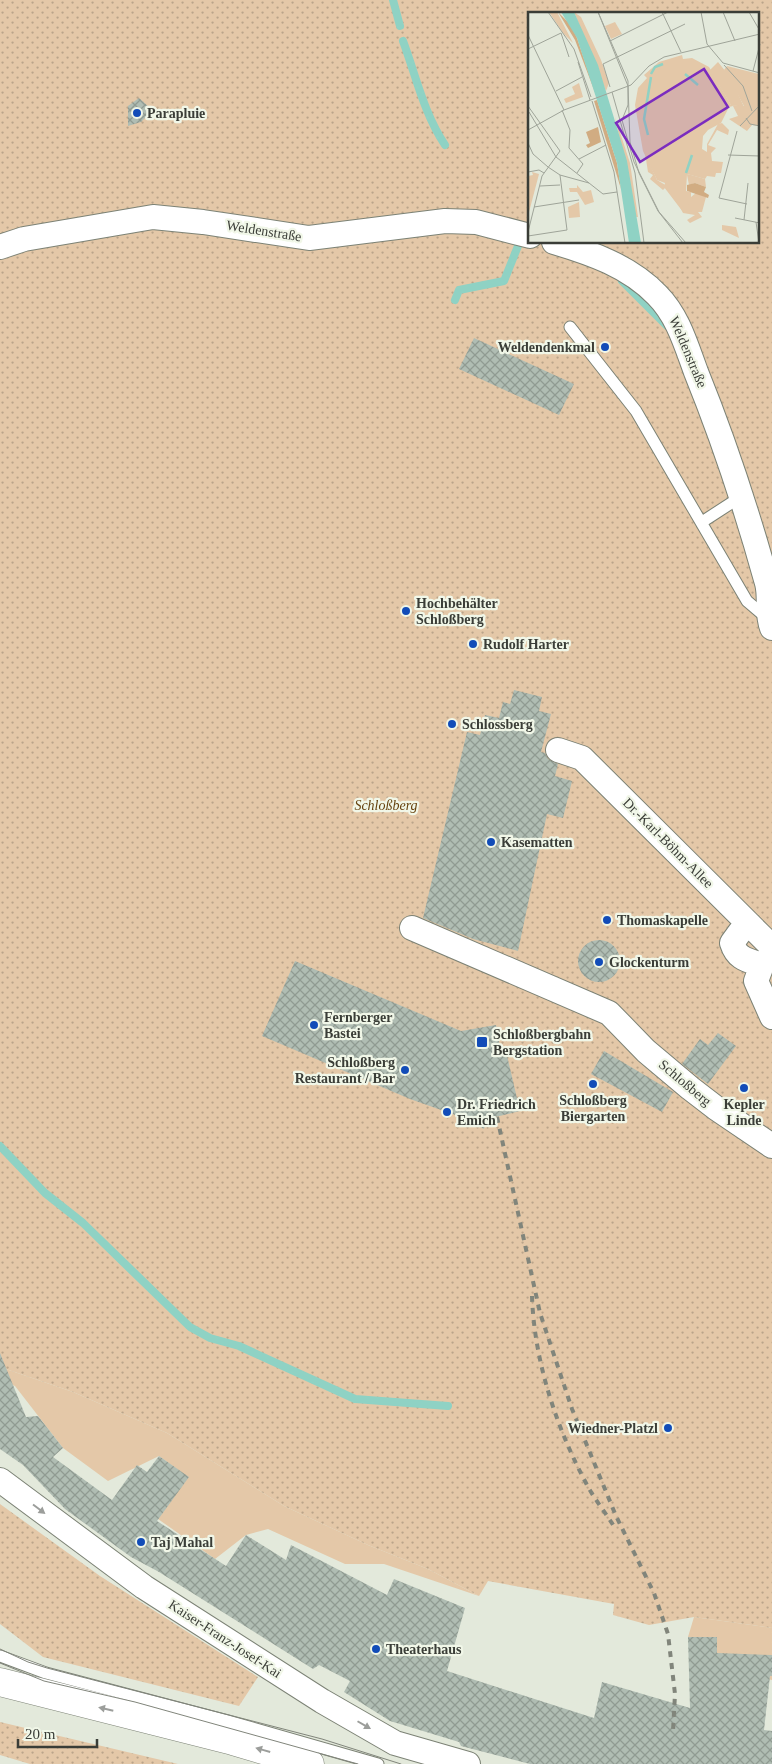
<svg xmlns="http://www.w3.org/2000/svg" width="772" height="1764" font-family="Georgia,serif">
	<defs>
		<pattern id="park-dots" width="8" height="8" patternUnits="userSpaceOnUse" patternTransform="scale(1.25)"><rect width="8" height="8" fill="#e4c8a8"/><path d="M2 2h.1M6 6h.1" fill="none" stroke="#baa48a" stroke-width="1.8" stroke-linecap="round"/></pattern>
		<pattern id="building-cross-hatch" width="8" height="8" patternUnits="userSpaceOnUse" patternTransform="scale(1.25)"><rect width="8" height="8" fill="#b0bdb3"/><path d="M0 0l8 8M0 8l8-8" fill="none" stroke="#909b92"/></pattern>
	</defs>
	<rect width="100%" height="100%" fill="#e3e9db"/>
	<path fill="#e4c8a8" d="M 0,1367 L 73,1392 L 167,1433 L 284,1506 L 368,1545 L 428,1569 L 479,1596 L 384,1564 L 345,1564 L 268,1529 L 246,1535 L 215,1559 L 158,1519 L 188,1477 L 159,1456 L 108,1481 L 63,1448 L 15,1386 L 0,1380 Z
		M 694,1617 L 772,1628 L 772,1680 L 742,1673 L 745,1654 L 717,1654 L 717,1637 L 688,1637 Z"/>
	<path fill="url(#park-dots)" fill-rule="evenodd" d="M 0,0 L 772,0 L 772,1628 L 694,1617 L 649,1625 L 613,1615 L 614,1604 L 488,1581 L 479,1596 L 428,1569 L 368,1545 L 284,1506 L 167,1433 L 73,1392 L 0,1367 ZM 530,14 L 758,14 L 758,242 L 530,242 Z
		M 0,1504 L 100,1576 L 258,1677 L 239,1706 L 43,1657 L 0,1624 Z
		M 0,1722 L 178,1764 L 30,1764 L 0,1755 Z"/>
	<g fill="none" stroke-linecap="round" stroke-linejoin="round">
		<path stroke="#8fd2c4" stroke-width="8" d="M 393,0 L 400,26
			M 403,41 C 416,76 424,114 445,145
			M 622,281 L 667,326
			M 455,300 L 459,290 L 504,281 L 520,241
			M 0,1146 L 45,1193 L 83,1223 L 190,1327 L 210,1338 L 239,1346 L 355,1399 L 448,1406"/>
	</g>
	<path fill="url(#building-cross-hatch)" d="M 139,98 L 149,107 L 148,115 L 141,122 L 128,126 L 128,106 Z
		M 474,338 L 574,384 L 559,415 L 459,369 Z
		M 514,690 L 542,697 L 539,711 L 551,714 L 541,752 L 545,753 L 548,759 L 558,764 L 555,776 L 572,781 L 563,818 L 547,814 L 518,951 L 473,939 L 423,918 L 467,732 L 480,735 L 485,715 L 499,718 L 503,702 L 510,704 Z
		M578 961a21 21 0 1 1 42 0a21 21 0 1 1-42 0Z
		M 295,961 L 461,1031 L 496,1025 L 500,1047 L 505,1047 L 520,1111 L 487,1119 L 484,1129 L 458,1116 L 410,1099 L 262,1036 Z
		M 718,1033 L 736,1046 L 708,1084 L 682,1064 L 700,1039 L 708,1045 Z
		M 604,1051 L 673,1092 L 662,1112 L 591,1074 Z
		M 0,1353 L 26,1417 L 38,1416 L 63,1448 L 53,1457 L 112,1500 L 137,1465 L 147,1472 L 159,1456 L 189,1477 L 157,1521 L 226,1566 L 246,1535 L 286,1560 L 291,1545 L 387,1595 L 394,1579 L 465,1608 L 447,1671 L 594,1718 L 602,1682 L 690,1708 L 688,1637 L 717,1637 L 717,1653 L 772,1655 L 772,1676 L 770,1676 L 764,1730 L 772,1731 L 772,1764 L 530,1764 L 461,1746 L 459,1742 L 390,1721 L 344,1692 L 350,1681 L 319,1665 L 313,1669 L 159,1572 L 131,1557 L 65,1509 L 23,1465 L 0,1449 Z"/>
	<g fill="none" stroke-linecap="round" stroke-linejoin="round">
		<g stroke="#7c8275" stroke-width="13">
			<path id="lane" d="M 570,327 L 636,411 L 747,601 L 768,619
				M 702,522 L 742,496
				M 0,1656 L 46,1673 L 228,1721 L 378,1764"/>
		</g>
		<g stroke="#7c8275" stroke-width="26">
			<path id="street" d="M 554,242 C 591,253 629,266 657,295 C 678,316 686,345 696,372 C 724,441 747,511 767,583 C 771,598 766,613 772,628
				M 0,247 L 24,239 L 153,217 L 203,222 L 309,238 L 445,221 L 476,222 L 530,236
				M 558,750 L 582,758 L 772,947
				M 750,925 L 740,932 L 732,943 C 737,959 747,960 762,965
				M 412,928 L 609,1013 L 646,1051 L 690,1088 L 716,1108 L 772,1146
				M 772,955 L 762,965 L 756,981 L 772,1017
				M 0,1480 L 144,1587 L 322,1701 L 395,1743 L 468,1764"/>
		</g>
		<g stroke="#7c8275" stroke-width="29">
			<path id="primary" d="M 0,1682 L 233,1741 L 310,1764"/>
		</g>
		<use href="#lane" stroke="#fff" stroke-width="11"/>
		<use href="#street" stroke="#fff" stroke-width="24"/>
		<use href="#primary" stroke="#fff" stroke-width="28"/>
		<path stroke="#81857b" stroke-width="1" d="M 0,1649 L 28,1662 L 47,1668 L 322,1739 L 401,1764
			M 0,1663 L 44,1681 L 135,1702 L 358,1764"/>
		<path stroke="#81857b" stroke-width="4" stroke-dasharray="6 6" stroke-linecap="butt" d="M 497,1117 L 540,1313 L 572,1409 L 616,1516 L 654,1593 L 668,1634 L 675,1694 L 673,1731
			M 532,1296 C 534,1360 556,1427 586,1483 C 594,1499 606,1513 615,1528"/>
	</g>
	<defs><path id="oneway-solid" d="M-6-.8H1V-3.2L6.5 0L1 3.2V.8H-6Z" transform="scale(1.25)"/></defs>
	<g fill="#9c9e9b">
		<use href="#oneway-solid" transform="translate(39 1509) rotate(37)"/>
		<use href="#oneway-solid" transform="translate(106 1709) rotate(-167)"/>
		<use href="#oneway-solid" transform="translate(364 1725) rotate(30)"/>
		<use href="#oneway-solid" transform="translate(263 1750) rotate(-164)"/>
	</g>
	<g fill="#124cb8" stroke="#f1f7e8" stroke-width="2">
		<circle cx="137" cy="113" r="5"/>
		<circle cx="605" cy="347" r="5"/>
		<circle cx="406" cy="611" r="5"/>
		<circle cx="473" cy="644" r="5"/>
		<circle cx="452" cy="724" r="5"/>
		<circle cx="491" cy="842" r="5"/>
		<circle cx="607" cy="920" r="5"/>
		<circle cx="599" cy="962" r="5"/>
		<circle cx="314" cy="1025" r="5"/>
		<rect x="476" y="1036" width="12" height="12" rx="2.5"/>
		<circle cx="405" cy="1070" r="5"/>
		<circle cx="593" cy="1084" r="5"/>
		<circle cx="744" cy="1088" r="5"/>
		<circle cx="447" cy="1112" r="5"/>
		<circle cx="668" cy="1428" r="5"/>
		<circle cx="141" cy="1542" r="5"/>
		<circle cx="376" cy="1649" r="5"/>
	</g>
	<g text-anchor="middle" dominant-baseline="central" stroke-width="4.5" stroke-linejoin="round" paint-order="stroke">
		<g font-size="14" font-weight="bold" fill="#3a3d37" stroke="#f1f7e8" text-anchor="start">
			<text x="147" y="113">Parapluie</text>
			<text x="595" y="347" text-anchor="end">Weldendenkmal</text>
			<text x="416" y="603">Hochbehälter<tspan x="416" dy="16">Schloßberg</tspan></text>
			<text x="483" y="644">Rudolf Harter</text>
			<text x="462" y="724">Schlossberg</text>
			<text x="501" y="842">Kasematten</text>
			<text x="617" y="920">Thomaskapelle</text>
			<text x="609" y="962">Glockenturm</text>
			<text x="324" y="1017">Fernberger<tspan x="324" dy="16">Bastei</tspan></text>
			<text x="493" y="1034">Schloßbergbahn<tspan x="493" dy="16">Bergstation</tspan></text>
			<text x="395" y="1062" text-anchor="end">Schloßberg<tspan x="395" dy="16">Restaurant / Bar</tspan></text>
			<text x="593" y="1100" text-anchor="middle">Schloßberg<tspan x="593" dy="16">Biergarten</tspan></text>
			<text x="457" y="1104">Dr. Friedrich<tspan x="457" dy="16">Emich</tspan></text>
			<text x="744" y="1104" text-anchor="middle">Kepler<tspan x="744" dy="16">Linde</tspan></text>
			<text x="658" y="1428" text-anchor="end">Wiedner-Platzl</text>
			<text x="151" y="1542">Taj Mahal</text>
			<text x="386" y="1649">Theaterhaus</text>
		</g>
		<g font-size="14" fill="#3a3d37" stroke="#f1f7e8">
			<text transform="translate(264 231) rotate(9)">Weldenstraße</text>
			<text transform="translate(688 352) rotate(67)">Weldenstraße</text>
			<text transform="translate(668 843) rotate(45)">Dr.-Karl-Böhm-Allee</text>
			<text transform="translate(685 1083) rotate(40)">Schloßberg</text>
			<text transform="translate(225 1639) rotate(33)">Kaiser-Franz-Josef-Kai</text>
		</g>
		<g font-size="14" font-style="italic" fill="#66420e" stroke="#f1f7e8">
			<text x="386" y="805">Schloßberg</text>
		</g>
	</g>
	<g transform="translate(528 12)">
		<rect width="231" height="231" fill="#e3e9db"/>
		<path d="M 21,0 L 29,0 L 45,31 L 35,21 ZM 190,50 L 202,65 L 216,95 L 203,93 L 182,58 ZM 51,71 L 55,85 L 38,91 L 36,87 L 47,82 L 44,75 ZM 194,111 L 201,118 L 200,123 L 189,118 L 180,133 L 188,136 L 183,141 L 184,149 L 195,150 L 193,161 L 188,161 L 187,165 L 179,164 L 179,132 L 190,112 ZM 117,141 L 129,168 L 139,174 L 135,178 L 122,167 L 125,163 L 120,160 ZM 159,163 L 159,162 L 163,163 L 177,167 L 178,175 L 167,171 L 161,173 ZM 49,173 L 55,180 L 63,178 L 66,190 L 57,193 L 49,180 L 42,180 L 41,176 L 49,176 ZM 163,180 L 163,185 L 168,181 L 178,185 L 174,200 L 170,200 L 174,205 L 162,211 L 159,208 L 167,203 L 155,201 L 147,185 ZM 51,190 L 52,205 L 41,206 L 40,195 ZM 194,213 L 208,215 L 211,226 L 194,218 Z" fill="#e4c8a8"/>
		<path d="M 30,0 L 43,13 L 49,26 L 68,83 L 47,28 ZM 69,88 L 89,151 L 93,177 L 66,89 ZM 70,115 L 73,130 L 60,136 L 58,133 L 62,131 L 58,120 ZM 167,171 L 178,175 L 176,180 L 181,183 L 180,186 L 159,179 L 159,173 Z" fill="#d1ac82"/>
		<path d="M 46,0 L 53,5 L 73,48 L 81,71 L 78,79 ZM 87,10 L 94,22 L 83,27 L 77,14 ZM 154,43 L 155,47 L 164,46 L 181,55 L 203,93 L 216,94 L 196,58 L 199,54 L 231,62 L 231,114 L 224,113 L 219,119 L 201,107 L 210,104 L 205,94 L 201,95 L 193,111 L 180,118 L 175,124 L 174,137 L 179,140 L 179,164 L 177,167 L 159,162 L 158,179 L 163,180 L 162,185 L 165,186 L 155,200 L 136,175 L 137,171 L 129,168 L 115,139 L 107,93 L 110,76 L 119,66 L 116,63 L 131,50 ZM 87,105 L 102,151 L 110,205 L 108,205 ZM 4,160 L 11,162 L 0,204 L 0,164 L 5,163 Z" fill="#e4c8a8"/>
		<path d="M 33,0 L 46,0 L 70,53 L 99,149 L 113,231 L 101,231 L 89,151 L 49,26 Z" fill="#8fd2c4"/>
		<path fill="none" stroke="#8fd2c4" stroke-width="2.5" d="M 123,62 L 127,55 L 135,52M 157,62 L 170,73M 120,123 L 116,107 L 123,65M 158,161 L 164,143"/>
		<path fill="none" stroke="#9fa499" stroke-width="1" d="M 20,0 L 46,37 L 63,85M 70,0 L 100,74M 70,0 L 100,69 L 100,93 L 94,108 L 106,150 L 131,200 L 158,231M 134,0 L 153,40M 173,0 L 179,32 L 195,51 L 232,61M 195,0 L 207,29M 221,0 L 232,19M 0,23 L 36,98M 82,29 L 140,0M 0,37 L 33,21 L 41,45M 50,50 L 62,88M 196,53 L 215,74 L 224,99M 225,59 L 232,32M 100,74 L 102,130 L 111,161 L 130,199 L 155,231M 82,75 L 75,52 L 157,12M 28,79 L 54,65M 84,80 L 107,161 L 116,231M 64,89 L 86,160 L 97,231M 0,94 L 32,139 L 14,164 L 0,220M 34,98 L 42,118 L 41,136M 1,100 L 28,145M 218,106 L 222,112 L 232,114M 212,114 L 232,93M 0,118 L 36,98 L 103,73 L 121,54 L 136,45 L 232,22M 209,119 L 191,186 L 219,192M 0,131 L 5,142 L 20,155M 41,136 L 55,152 L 49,161M 200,143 L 232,144M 28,145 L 75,182 L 89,180M 51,147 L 78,133M 20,155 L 32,163 L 61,171M 0,160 L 11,158 L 16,161M 12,174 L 32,173M 6,195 L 51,188M 207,206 L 232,211M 216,208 L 220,171M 228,210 L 231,231M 0,224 L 39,218 L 32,163"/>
		<path fill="#7b2cbf" fill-opacity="0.15" stroke="#7b2cbf" stroke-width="2.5" d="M 176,57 L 200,95 L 112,150 L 88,111 Z"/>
		<rect width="231" height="231" fill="none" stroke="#3a3d37" stroke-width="2.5"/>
	</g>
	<path d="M18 1739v8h79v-8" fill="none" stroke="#3a3d37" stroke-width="2.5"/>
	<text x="25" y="1739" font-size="15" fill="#3a3d37" stroke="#f1f7e8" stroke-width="4" paint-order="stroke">20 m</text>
</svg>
